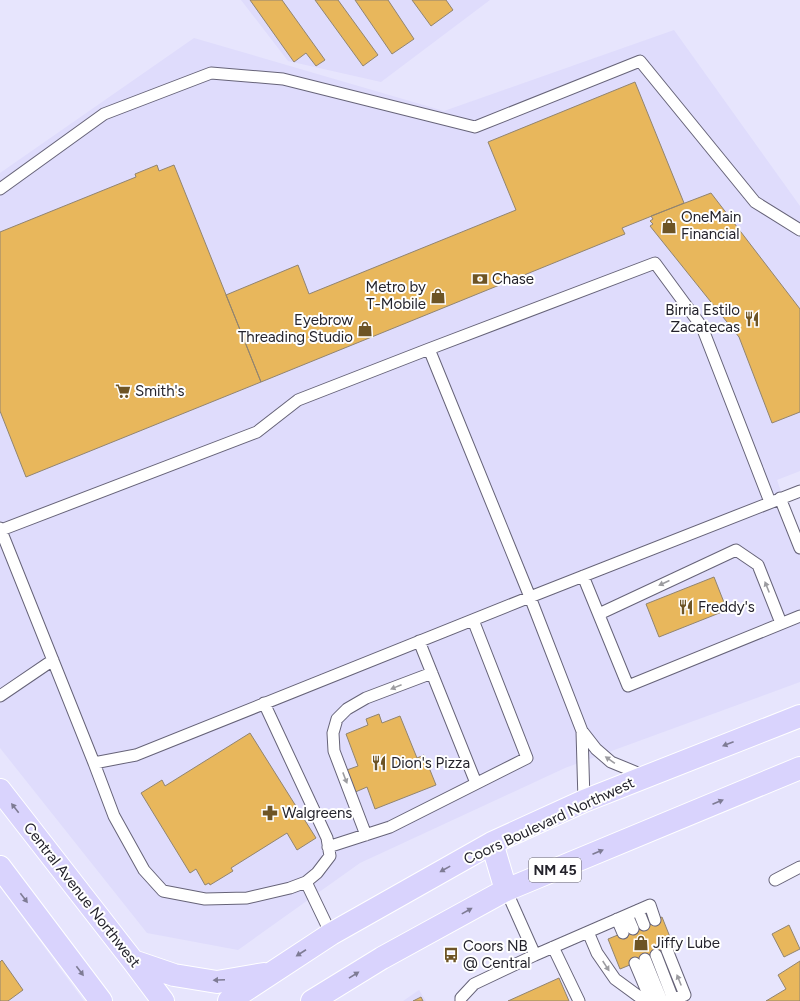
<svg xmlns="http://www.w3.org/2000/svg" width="800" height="1001" font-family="Figtree,sans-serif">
	<rect width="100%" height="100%" fill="#e7e5fd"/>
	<path fill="#dfdcfc" d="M 241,0 L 490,0 L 381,82 L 288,61 Z
		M 674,30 L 800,206 L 800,471 L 777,480 L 800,545 L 800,682 L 565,768 L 360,863 L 238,950 L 147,933 L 0,748 L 0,173 L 194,38 L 444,111 Z
		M 0,887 L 84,1001 L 0,1001 Z
		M 419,990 L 426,1001 L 403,1001 Z"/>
	<path fill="#e8b75c" stroke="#918470" d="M 250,0 L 282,0 L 325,60 L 316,66 L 306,53 L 294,62 Z
		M 315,0 L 338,0 L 378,55 L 363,66 Z
		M 355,0 L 388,0 L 414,39 L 392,54 Z
		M 412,0 L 446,0 L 453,10 L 431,26 Z
		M 635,82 L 684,203 L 622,228 L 625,234 L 261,382 L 226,295 L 298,265 L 309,294 L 516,210 L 488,142 Z
		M 157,165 L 159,171 L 174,165 L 261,382 L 26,477 L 0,411 L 0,232 L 136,177 L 135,174 Z
		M 711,193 L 800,309 L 800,412 L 772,423 L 739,337 L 650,226 L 653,224 L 650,221 L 653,219 L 651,216 Z
		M 714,577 L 727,610 L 659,637 L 646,604 Z
		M 379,714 L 382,723 L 400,716 L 417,758 L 424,755 L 436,785 L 375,809 L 367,787 L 353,793 L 344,771 L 358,766 L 346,734 L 368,725 L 366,719 Z
		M 250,733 L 316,838 L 297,850 L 287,833 L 231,868 L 233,871 L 210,885 L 209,883 L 205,885 L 196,869 L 190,873 L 141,793 L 162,780 L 165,786 Z
		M 662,917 L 674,947 L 620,969 L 608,939 Z
		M 789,925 L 800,949 L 784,957 L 772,934 Z
		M 2,960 L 23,990 L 8,1001 L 0,1001 L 0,962 Z
		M 800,961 L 800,1001 L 766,1001 L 786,989 L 778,975 Z
		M 559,978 L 569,1001 L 508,1001 Z
		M 421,997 L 423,1001 L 413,1001 Z"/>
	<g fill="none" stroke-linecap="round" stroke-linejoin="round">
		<g stroke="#666378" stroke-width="13">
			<path id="service" d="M 0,189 L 104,114 L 211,73 L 283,79 L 475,127 L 640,61 L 755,202 L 800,230
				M 429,349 L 655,263 L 702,327 L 770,502
				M 780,498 L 800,548
				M 0,528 L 94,763 L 136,755 L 530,597 L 800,491
				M 1,530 L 257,432 L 298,400 L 429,349 L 530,597 L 582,731
				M 583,576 L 628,686 L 800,616
				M 599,614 L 736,550 L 758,565 L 781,623
				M 419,641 L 476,783
				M 0,696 L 53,660
				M 94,763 L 114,816 L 144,870 L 163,891 L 205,899 L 247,898 L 290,888 L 306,882 L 317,873 L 330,856 L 327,838 L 264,703
				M 584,801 L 582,731 L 596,749 L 611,762 L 645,776
				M 366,835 L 334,751 L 333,733 L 337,719 L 347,709 L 366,698 L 432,673
				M 328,847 L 390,827 L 527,758 L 473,620
				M 775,880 L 800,867
				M 306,882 L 331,934
				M 506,890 L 535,955
				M 638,910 L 644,925
				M 627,915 L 633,929
				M 617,919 L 623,933
				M 588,932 L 597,953 L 615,979 L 645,1001
				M 553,947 L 579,1001
				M 667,950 L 685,995 L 669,1001
				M 656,955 L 673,999
				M 645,959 L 662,1001
				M 635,963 L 651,1001
				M 461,1001 L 461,998 L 474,984 L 535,955 L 650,905 L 655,920"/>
		</g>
		<g stroke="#fff" stroke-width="24">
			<path id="primary" d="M 0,790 L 133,961 L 163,1001
				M 492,843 L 506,890
				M 0,867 L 101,1001
				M 133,961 L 174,975 L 217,982 L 264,974
				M 229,1001 L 331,934 L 492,843 L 584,801 L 800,716
				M 312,1001 L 382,958 L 506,890 L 800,768"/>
		</g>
		<use href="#service" stroke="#fff" stroke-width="11"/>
		<use href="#primary" stroke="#d9d3fd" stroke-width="22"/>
	</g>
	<defs><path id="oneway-solid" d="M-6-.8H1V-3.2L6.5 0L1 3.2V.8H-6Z"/></defs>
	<g fill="#9c9ca0">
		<use href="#oneway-solid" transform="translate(664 583) rotate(155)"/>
		<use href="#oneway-solid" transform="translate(767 587) rotate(-112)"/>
		<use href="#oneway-solid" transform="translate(396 687) rotate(158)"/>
		<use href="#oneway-solid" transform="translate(610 760) rotate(-145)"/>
		<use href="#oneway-solid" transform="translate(345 778) rotate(69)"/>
		<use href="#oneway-solid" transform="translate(606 966) rotate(57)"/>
		<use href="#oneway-solid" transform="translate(679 980) rotate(-112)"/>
	</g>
	<g fill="#7e7b94">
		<use href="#oneway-solid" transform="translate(728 744) rotate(159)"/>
		<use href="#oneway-solid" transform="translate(718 802) rotate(-23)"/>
		<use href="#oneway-solid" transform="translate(15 808) rotate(-128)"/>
		<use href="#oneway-solid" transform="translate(598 852) rotate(-23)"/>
		<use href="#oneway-solid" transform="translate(445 869) rotate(151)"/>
		<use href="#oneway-solid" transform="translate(24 898) rotate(53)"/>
		<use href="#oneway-solid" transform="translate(467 911) rotate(-29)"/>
		<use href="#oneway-solid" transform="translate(301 953) rotate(147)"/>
		<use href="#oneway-solid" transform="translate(80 971) rotate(53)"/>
		<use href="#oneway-solid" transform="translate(354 975) rotate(-32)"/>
		<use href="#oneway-solid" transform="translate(219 980) rotate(178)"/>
	</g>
	<defs>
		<g id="shop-bare" transform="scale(1.2)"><path d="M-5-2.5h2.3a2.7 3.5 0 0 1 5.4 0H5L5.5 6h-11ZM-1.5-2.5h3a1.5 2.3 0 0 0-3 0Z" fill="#6d5425" stroke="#fff" stroke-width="2.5" paint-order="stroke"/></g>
		<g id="bank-bare" transform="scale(1.2)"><path d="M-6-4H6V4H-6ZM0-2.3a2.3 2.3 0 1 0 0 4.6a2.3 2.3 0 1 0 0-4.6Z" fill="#6d5425" stroke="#fff" stroke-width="2.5" paint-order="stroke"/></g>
		<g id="restaurant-bare" transform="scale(1.2)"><path d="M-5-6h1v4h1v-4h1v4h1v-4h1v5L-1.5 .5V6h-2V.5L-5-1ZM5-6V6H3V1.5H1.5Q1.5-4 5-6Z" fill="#6d5425" stroke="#fff" stroke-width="2.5" paint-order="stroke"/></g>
		<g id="supermarket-bare" transform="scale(1.2)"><path d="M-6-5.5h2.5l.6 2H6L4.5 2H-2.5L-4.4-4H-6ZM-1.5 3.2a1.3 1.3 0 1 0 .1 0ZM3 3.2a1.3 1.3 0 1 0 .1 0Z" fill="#6d5425" stroke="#fff" stroke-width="2.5" paint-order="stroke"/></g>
		<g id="pharmacy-bare" transform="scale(1.2)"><path d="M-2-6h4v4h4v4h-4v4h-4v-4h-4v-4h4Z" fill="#6d5425" stroke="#fff" stroke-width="2.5" paint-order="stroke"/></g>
		<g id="bus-bare" transform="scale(1.2)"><path d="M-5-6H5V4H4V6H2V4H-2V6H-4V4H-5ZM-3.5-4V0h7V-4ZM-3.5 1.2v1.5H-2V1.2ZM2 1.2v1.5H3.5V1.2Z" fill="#6d5425" stroke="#fff" stroke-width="2.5" paint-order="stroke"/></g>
	</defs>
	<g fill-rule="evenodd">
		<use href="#shop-bare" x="669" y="226"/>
		<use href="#bank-bare" x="480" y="279"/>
		<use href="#shop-bare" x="438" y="296"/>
		<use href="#restaurant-bare" x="752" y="319"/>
		<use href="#shop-bare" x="365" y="329"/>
		<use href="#supermarket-bare" x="123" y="391"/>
		<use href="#restaurant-bare" x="686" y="607"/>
		<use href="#restaurant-bare" x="379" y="763"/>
		<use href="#pharmacy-bare" x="270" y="813"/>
		<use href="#shop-bare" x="641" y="943"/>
		<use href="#bus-bare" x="451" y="955"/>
	</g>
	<g text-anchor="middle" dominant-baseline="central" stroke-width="4" stroke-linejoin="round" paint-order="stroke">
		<rect fill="#fff" stroke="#66656b" stroke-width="1" x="529" y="858" width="52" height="24" rx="3"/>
		<g font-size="14" font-weight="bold" fill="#24232c">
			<text x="555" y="870">NM 45</text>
		</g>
		<g font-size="15" fill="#24232c" stroke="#fff" text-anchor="start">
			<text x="681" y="217">OneMain<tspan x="681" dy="17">Financial</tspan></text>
			<text x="492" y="279">Chase</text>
			<text x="426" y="287" text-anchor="end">Metro by<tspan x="426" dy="17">T-Mobile</tspan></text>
			<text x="740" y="310" text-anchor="end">Birria Estilo<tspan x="740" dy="17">Zacatecas</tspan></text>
			<text x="353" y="320" text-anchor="end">Eyebrow<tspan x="353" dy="17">Threading Studio</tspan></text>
			<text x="135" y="391">Smith's</text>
			<text x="698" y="607">Freddy's</text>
			<text x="391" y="763">Dion's Pizza</text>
			<text x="282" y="813">Walgreens</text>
			<text x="653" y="943">Jiffy Lube</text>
			<text x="463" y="946">Coors NB<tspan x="463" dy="17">@ Central</tspan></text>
		</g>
		<g font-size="15" fill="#24232c" stroke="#fff">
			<text transform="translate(549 821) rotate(-25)">Coors Boulevard Northwest</text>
			<text transform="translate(82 895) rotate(52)">Central Avenue Northwest</text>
		</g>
	</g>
</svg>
